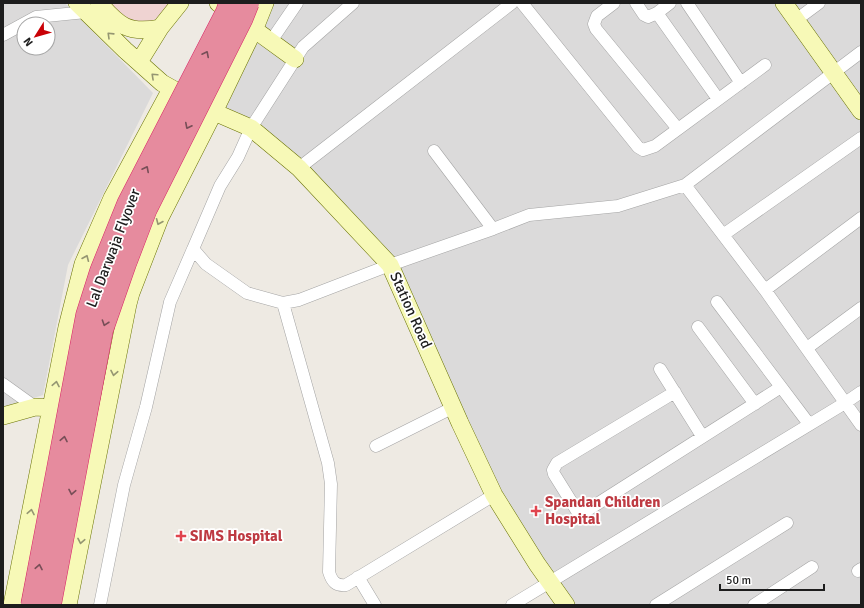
<svg xmlns="http://www.w3.org/2000/svg" width="864" height="608" font-family="Signika,sans-serif">
	<rect width="100%" height="100%" fill="#eeeae3"/>
	<path fill="#dbdada" fill-rule="evenodd" d="M 3,3 L 65,3 L 153,93 L 68,265 L 43,395 L 3,408 ZM 24,24 L 48,24 L 48,48 L 24,48 Z
		M 267,3 L 780,3 L 861,115 L 861,605 L 570,605 L 499,492 L 397,269 L 298,164 L 218,111 Z
		M 793,3 L 861,3 L 861,101 Z"/>
	<path fill="#efd3d2" d="M 101,3 L 175,3 L 156,25 L 131,28 Z"/>
	<g fill="none" stroke-linecap="round" stroke-linejoin="round">
		<g stroke="#a4a4a4" stroke-width="13">
			<path id="street" d="M 522,3 L 638,147 L 643,150 L 655,146 L 765,65
				M 614,3 L 597,16 L 594,24 L 596,29 L 678,129
				M 636,3 L 644,15 L 648,17 L 657,13 L 670,3
				M 687,3 L 741,83
				M 657,13 L 718,99
				M 796,20 L 819,3
				M 3,35 L 36,17 L 86,12
				M 271,41 L 297,3
				M 434,151 L 493,229
				M 299,168 L 512,3
				M 685,185 L 765,290 L 861,425
				M 723,235 L 861,138
				M 193,249 L 220,186 L 238,157 L 251,128 L 303,47 L 353,3
				M 765,290 L 861,218
				M 717,302 L 809,424
				M 283,303 L 328,463 L 331,484 L 329,572 C 332,582 336,586 346,585 L 494,495
				M 698,327 L 755,404
				M 807,348 L 861,308
				M 660,369 L 702,436
				M 3,384 L 35,407
				M 675,392 L 557,463 L 553,470 L 554,474 L 577,511 L 586,511 L 781,387
				M 376,446 L 454,407
				M 858,571 L 861,569
				M 358,577 L 375,605
				M 100,605 L 124,485 L 146,407 L 170,302 L 193,249 L 206,264 L 247,293 L 283,303 L 299,300 L 390,265 L 493,229 L 529,215 L 618,206 L 685,185 L 861,52
				M 512,605 L 845,403 L 861,392
				M 656,605 L 787,523
				M 754,605 L 812,567"/>
		</g>
		<g stroke="#6a7305" stroke-width="18">
			<path id="secondary" d="M 77,3 L 125,50 L 162,83 L 214,112 L 251,128 L 299,168 L 390,265 L 460,423 L 494,495 L 537,564 L 566,605
				M 99,3 C 119,26 128,34 160,28
				M 218,3 L 295,59
				M 784,3 L 861,111
				M 139,62 L 160,28 L 180,3
				M 3,416 L 35,407 L 51,408
				M 12,605 L 67,327 L 83,264 L 112,198 L 171,89
				M 68,605 L 128,304 L 131,293 L 160,218 L 214,112 L 257,23 L 265,3"/>
		</g>
		<use href="#street" stroke="#fff" stroke-width="12"/>
		<use href="#secondary" stroke="#f7f9b7" stroke-width="17"/>
		<g stroke="#d82566" stroke-width="23" stroke-linecap="butt">
			<path id="highway-bridge" d="M 32,605 L 87,315 L 101,271 L 128,204 L 227,12 L 230,3
				M 50,605 L 102,330 L 125,264 L 146,209 L 242,18 L 248,3"/>
		</g>
		<use href="#highway-bridge" stroke="#e68b9e" stroke-width="22"/>
	</g>
	<defs><path id="oneway-chevron" d="M-2-3.5L2.5 0L-2 3.5" fill="none" stroke-width="1.6" stroke-linecap="round" stroke-linejoin="round"/></defs>
	<g stroke="#959672">
		<use href="#oneway-chevron" transform="translate(110 35) rotate(-136)"/>
		<use href="#oneway-chevron" transform="translate(154 76) rotate(-137)"/>
		<use href="#oneway-chevron" transform="translate(159 222) rotate(113)"/>
		<use href="#oneway-chevron" transform="translate(86 258) rotate(-67)"/>
		<use href="#oneway-chevron" transform="translate(114 373) rotate(101)"/>
		<use href="#oneway-chevron" transform="translate(56 384) rotate(-79)"/>
		<use href="#oneway-chevron" transform="translate(31 512) rotate(-79)"/>
		<use href="#oneway-chevron" transform="translate(81 541) rotate(101)"/>
	</g>
	<g stroke="#774e57">
		<use href="#oneway-chevron" transform="translate(206 54) rotate(-63)"/>
		<use href="#oneway-chevron" transform="translate(188 126) rotate(117)"/>
		<use href="#oneway-chevron" transform="translate(146 169) rotate(-63)"/>
		<use href="#oneway-chevron" transform="translate(105 323) rotate(109)"/>
		<use href="#oneway-chevron" transform="translate(64 439) rotate(-79)"/>
		<use href="#oneway-chevron" transform="translate(72 492) rotate(101)"/>
		<use href="#oneway-chevron" transform="translate(39 567) rotate(-79)"/>
	</g>
	<g fill="#e0444e" stroke="#fff" stroke-width="1.5">
		<path d="M534 505h4v4h4v4h-4v4h-4v-4h-4v-4h4z"/>
		<path d="M179 530h4v4h4v4h-4v4h-4v-4h-4v-4h4z"/>
	</g>
	<g text-anchor="middle" dominant-baseline="central" stroke-width="3.5" stroke-linejoin="round" paint-order="stroke">
		<g font-size="15" fill="#1d1d1d" stroke="#fff">
			<text transform="translate(113 248) rotate(-69)">Lal Darwaja Flyover</text>
			<text transform="translate(411 310) rotate(66)">Station Road</text>
		</g>
		<g font-size="15" font-weight="bold" fill="#be3a42" stroke="#fff" text-anchor="start">
			<text x="545" y="502">Spandan Children<tspan x="545" dy="17">Hospital</tspan></text>
			<text x="190" y="536">SIMS Hospital</text>
		</g>
	</g>
	<rect width="864" height="608" fill="none" stroke="#1d1d1d" stroke-width="8"/>
	<g transform="translate(36 36) rotate(233)"><circle r="19" fill="#ffffff" stroke="#a5a5a5"/>
	<path d="M0-3L7 15L0 10L-7 15Z" fill="#c90106"/>
	<text y="-6" font-size="11" font-weight="bold" text-anchor="middle" fill="#1d1d1d">N</text>
	</g>
	<path d="M720 584v6h104v-6" fill="none" stroke="#1d1d1d" stroke-width="2"/>
	<text x="726" y="584" font-size="12" fill="#1d1d1d" stroke="#ffffff" stroke-width="3" paint-order="stroke">50 m</text>
</svg>
